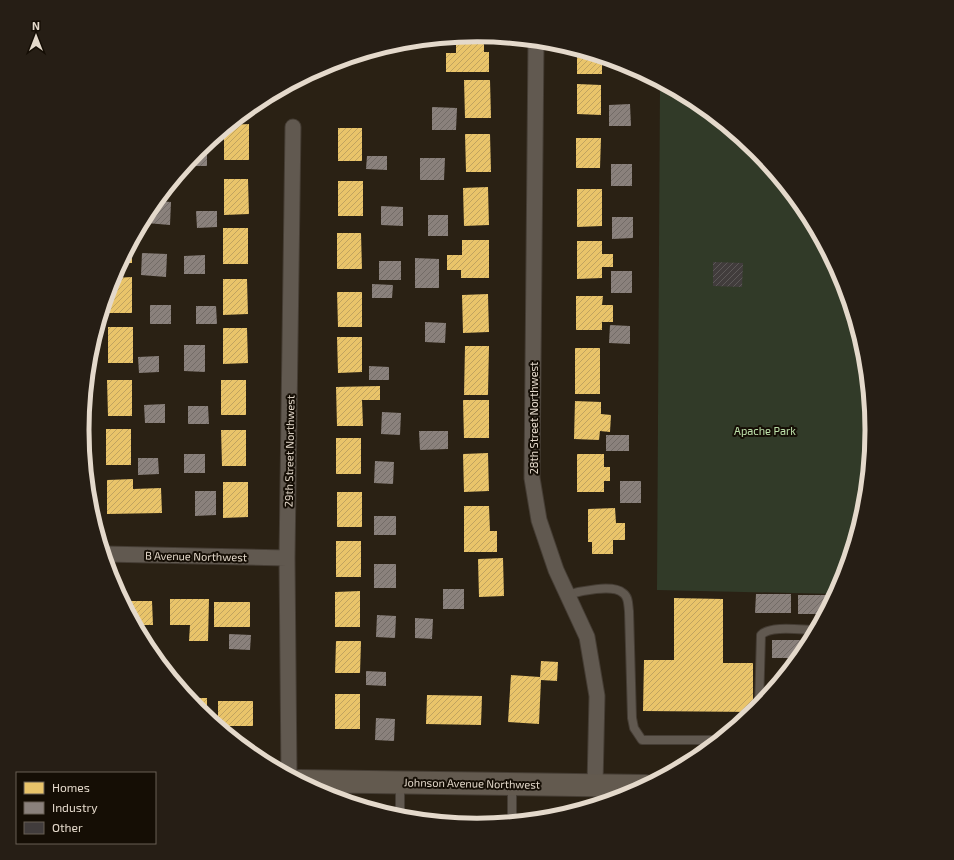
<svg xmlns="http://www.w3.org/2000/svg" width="954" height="860" font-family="'Exo 2',sans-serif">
	<defs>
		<pattern id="homes-hatch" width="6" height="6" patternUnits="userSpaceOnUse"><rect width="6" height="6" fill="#e9c46a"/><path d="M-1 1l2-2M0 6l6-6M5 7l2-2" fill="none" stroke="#c0a35f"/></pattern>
		<pattern id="industry-hatch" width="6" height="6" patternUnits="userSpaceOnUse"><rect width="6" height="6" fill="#8a817c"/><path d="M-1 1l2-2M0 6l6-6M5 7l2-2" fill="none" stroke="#726b66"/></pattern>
		<pattern id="building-hatch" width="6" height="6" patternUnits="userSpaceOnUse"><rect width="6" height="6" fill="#413c3c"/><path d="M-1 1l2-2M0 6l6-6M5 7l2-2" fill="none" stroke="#5c5857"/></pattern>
	</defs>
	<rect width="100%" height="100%" fill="#2a2114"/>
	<path fill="#313a28" d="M 660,82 L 697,102 L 756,151 L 806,211 L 842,279 L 864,353 L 872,430 L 864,507 L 842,581 L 835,594 L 657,590 Z"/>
	<path fill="url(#homes-hatch)" d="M 477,35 L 484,36 L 484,52 L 489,52 L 489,72 L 446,72 L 446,53 L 456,53 L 456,37 Z
		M 577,49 L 602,57 L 602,74 L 577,74 Z
		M 464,80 L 490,80 L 491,118 L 465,118 Z
		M 577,84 L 601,85 L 601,115 L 577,114 Z
		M 249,124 L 249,160 L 224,160 L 224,129 L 230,125 Z
		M 338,128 L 362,128 L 362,161 L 338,161 Z
		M 465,134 L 490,134 L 491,172 L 466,172 Z
		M 576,138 L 601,138 L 600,168 L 576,168 Z
		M 224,179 L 248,179 L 249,214 L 224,215 Z
		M 338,181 L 363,181 L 363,216 L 338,216 Z
		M 488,187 L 489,225 L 464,226 L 463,188 Z
		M 577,189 L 602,189 L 602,226 L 577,227 Z
		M 223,228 L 248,228 L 248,264 L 223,264 Z
		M 337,233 L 361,233 L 362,269 L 337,269 Z
		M 462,240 L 489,240 L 489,278 L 461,278 L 461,270 L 447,270 L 447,255 L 462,255 Z
		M 132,241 L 132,263 L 120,263 Z
		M 577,241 L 602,241 L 602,254 L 613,254 L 613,267 L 602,267 L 602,278 L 577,279 Z
		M 132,277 L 132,313 L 108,313 L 107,294 L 113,278 Z
		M 223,279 L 247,279 L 248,314 L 223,315 Z
		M 337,292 L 362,292 L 362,327 L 338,327 Z
		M 488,294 L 489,332 L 463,333 L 462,295 Z
		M 576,296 L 603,296 L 602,305 L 613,305 L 613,322 L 602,322 L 602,330 L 576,330 Z
		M 108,327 L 133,327 L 133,363 L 108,363 Z
		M 223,328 L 247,328 L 248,363 L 223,364 Z
		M 337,337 L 362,337 L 362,372 L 338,373 Z
		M 465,346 L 489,346 L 488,395 L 464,395 Z
		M 575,348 L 600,348 L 600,394 L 575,394 Z
		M 107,380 L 132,380 L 132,416 L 108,416 Z
		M 221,380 L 246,380 L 246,415 L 221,415 Z
		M 380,386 L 380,400 L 362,400 L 363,426 L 337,426 L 336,387 Z
		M 463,400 L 489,400 L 489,438 L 464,438 Z
		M 575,401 L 601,402 L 601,414 L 611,415 L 610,432 L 600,431 L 599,440 L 574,439 Z
		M 106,429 L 131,429 L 131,465 L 106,465 Z
		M 221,430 L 246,430 L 246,466 L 222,466 Z
		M 336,438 L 361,438 L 361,474 L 336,474 Z
		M 488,453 L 489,491 L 464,492 L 463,454 Z
		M 577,454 L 604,454 L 604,467 L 610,467 L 610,481 L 604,481 L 604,492 L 577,492 Z
		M 133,479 L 133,489 L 161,488 L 162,513 L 107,514 L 107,480 Z
		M 223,482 L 248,482 L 248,517 L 223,518 Z
		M 337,492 L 362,492 L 362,527 L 337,527 Z
		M 464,506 L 489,506 L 490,531 L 497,531 L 497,552 L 464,552 Z
		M 615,508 L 616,523 L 625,523 L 625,540 L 613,540 L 613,554 L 592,554 L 592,542 L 588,542 L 588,509 Z
		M 336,541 L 361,541 L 361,577 L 336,577 Z
		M 503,558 L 504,596 L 479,597 L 478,559 Z
		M 360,591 L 360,627 L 335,627 L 335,592 Z
		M 674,598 L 723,599 L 723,663 L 753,663 L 753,712 L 643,711 L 644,660 L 674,660 Z
		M 170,599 L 209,599 L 208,641 L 189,641 L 190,625 L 170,625 Z
		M 123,601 L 152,601 L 153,625 L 136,625 Z
		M 214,602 L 250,602 L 250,627 L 214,627 Z
		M 336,641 L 361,641 L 360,673 L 335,673 Z
		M 541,661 L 558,662 L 557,681 L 541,680 L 539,724 L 508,722 L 511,675 L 540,677 Z
		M 335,694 L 360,694 L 360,729 L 335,729 Z
		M 427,695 L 482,696 L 481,725 L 426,724 Z
		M 188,698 L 207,698 L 207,717 L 198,709 Z
		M 218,701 L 253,701 L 253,726 L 218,726 Z"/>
	<path fill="url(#industry-hatch)" d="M 630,104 L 631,126 L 609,126 L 609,105 Z
		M 432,107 L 457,108 L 456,130 L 432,130 Z
		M 207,143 L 207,166 L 185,166 L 198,151 Z
		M 367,156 L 387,156 L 387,170 L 366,169 Z
		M 420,158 L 445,158 L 444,180 L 420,180 Z
		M 611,164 L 632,164 L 632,186 L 611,186 Z
		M 156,201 L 171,202 L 170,225 L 146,223 L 146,215 Z
		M 381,206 L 403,207 L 403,226 L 381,225 Z
		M 196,211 L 217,211 L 217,227 L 197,228 Z
		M 428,215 L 448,215 L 448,236 L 428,236 Z
		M 612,217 L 633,217 L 633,238 L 612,239 Z
		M 142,253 L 167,254 L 166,277 L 141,275 Z
		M 205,255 L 205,274 L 184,274 L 184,256 Z
		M 415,258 L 439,259 L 439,288 L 415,288 Z
		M 379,261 L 401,261 L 401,280 L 379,280 Z
		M 611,271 L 632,271 L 632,293 L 611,293 Z
		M 372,284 L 393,285 L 392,298 L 372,298 Z
		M 150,305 L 171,305 L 171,324 L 150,324 Z
		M 196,306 L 216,306 L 217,324 L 196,324 Z
		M 425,322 L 446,323 L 445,343 L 425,342 Z
		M 610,325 L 630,326 L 630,344 L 609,343 Z
		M 184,345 L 205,345 L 205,372 L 184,371 Z
		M 159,356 L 159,372 L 139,373 L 138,357 Z
		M 369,366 L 389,367 L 389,380 L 369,380 Z
		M 165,404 L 165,423 L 145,423 L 144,405 Z
		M 188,406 L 208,406 L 209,424 L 188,424 Z
		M 382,412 L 401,413 L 400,435 L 381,434 Z
		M 419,431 L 448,431 L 448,449 L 420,450 Z
		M 606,435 L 629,435 L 629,451 L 606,451 Z
		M 184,454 L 205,454 L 205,473 L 184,473 Z
		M 138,458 L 158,458 L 159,474 L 138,475 Z
		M 375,461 L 394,462 L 393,484 L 374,483 Z
		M 620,481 L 641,481 L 641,503 L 620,503 Z
		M 195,491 L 216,491 L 216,515 L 195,516 Z
		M 374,516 L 396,516 L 396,535 L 374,535 Z
		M 374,564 L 396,564 L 396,588 L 374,588 Z
		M 443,589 L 464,589 L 464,609 L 443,609 Z
		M 756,594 L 791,594 L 791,613 L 755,613 Z
		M 798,595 L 834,595 L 834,597 L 824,614 L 798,614 Z
		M 377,615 L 396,616 L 395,638 L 376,637 Z
		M 415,618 L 433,619 L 432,639 L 415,638 Z
		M 229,634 L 251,635 L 250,650 L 229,649 Z
		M 772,640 L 800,640 L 800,656 L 798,658 L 772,658 Z
		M 366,671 L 386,672 L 386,686 L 366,685 Z
		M 376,718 L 395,719 L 394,741 L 375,740 Z"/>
	<path fill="url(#building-hatch)" d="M 713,262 L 743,263 L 742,287 L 713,286 Z"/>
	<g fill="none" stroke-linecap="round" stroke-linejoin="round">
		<g stroke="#453d34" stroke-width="10">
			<path id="lane" d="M 567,595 C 580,591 613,584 623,593 C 629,597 628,605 629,611 L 632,718 L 634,728 L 642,740 L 719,740
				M 759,706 L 761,635 C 770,625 802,630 816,630
				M 400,783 L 400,817
				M 512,822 L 512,784"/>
		</g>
		<g stroke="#453d34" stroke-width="17">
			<path id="street" d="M 536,41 L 532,478 L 539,520 L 556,570 L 587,637 L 597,696 L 595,785
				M 104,554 L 287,558
				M 289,775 L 287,558 L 293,127"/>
		</g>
		<g stroke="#453d34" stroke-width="24">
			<path id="secondary" d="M 299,781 L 645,786"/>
		</g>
		<use href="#lane" stroke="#615950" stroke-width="8"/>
		<use href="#street" stroke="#615950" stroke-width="15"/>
		<use href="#secondary" stroke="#635a4f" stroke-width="22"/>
	</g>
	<g text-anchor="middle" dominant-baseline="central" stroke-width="4" stroke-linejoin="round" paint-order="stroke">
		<g font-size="11" fill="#e4d9cb" stroke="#150e05">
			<text transform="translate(533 418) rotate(-90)">28th Street Northwest</text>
			<text transform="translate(289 451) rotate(-89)">29th Street Northwest</text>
			<text transform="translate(196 556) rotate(1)">B Avenue Northwest</text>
			<text transform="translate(472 783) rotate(1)">Johnson Avenue Northwest</text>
		</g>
		<g font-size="11" fill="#bde0aa" stroke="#150e05">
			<text x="765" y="430">Apache Park</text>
		</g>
	</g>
	<path d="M0 0H954V860H0ZM89 430a388 388 0 1 1 776 0a388 388 0 1 1-776 0Z" fill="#261e15" fill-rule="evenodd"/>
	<path fill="none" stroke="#e4d9cb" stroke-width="5" d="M89 430a388 388 0 1 1 776 0a388 388 0 1 1-776 0Z"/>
	<rect x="16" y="772" width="140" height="72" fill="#150e05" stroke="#685f54"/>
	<rect x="24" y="782" width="20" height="12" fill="#e9c46a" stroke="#685f54"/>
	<text x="52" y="792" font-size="12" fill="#e4d9cb">Homes</text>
	<rect x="24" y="802" width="20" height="12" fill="#8a817c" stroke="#685f54"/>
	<text x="52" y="812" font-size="12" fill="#e4d9cb">Industry</text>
	<rect x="24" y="822" width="20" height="12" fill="#413c3c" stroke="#685f54"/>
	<text x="52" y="832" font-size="12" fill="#e4d9cb">Other</text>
	<g transform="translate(36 36)" stroke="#150e05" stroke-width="3" paint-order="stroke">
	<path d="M0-3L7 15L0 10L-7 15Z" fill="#e4d9cb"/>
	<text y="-6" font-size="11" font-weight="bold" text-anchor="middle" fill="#e4d9cb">N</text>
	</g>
</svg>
